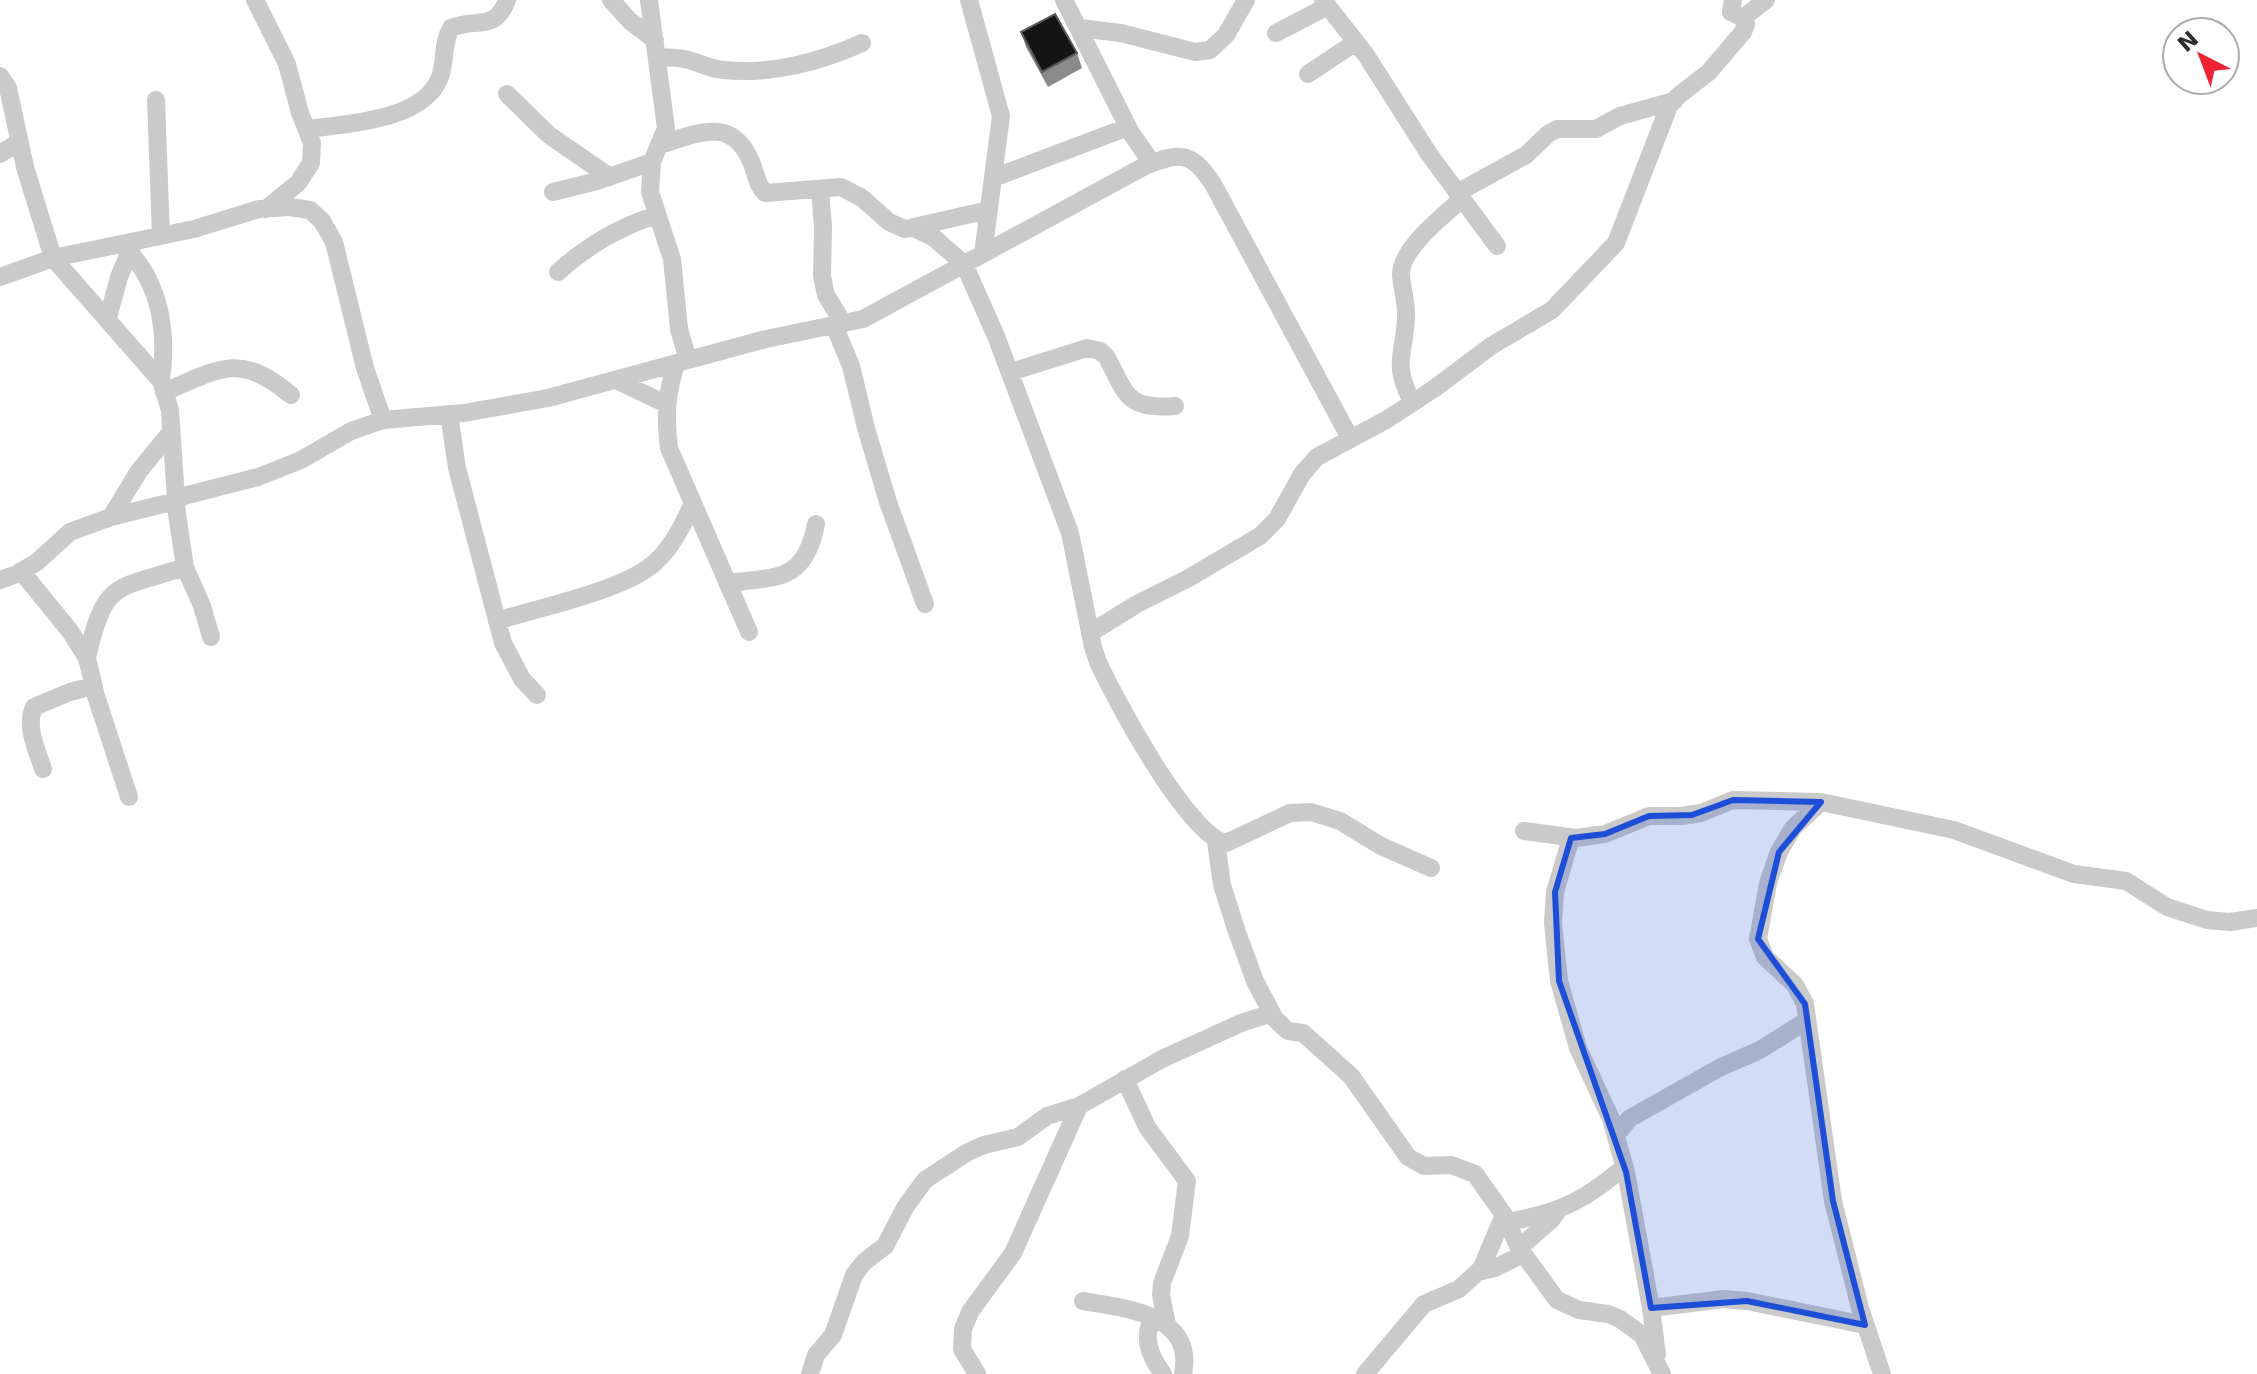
<svg xmlns="http://www.w3.org/2000/svg" width="2257" height="1374" font-family="'DejaVu Sans',sans-serif">
	<rect width="100%" height="100%" fill="#fff"/>
	<g fill="none" stroke-linecap="round" stroke-linejoin="round">
		<path stroke="#cacaca" stroke-width="18" d="M 255,0 L 287,64 L 300,113 L 312,143 L 311,163 L 298,183 L 266,209
			M 611,0 L 630,21 L 655,40
			M 649,0 L 666,128 L 652,162 L 650,192 L 672,259 L 679,329 L 688,360
			M 969,0 L 1001,116 L 983,254
			M 1064,0 L 1131,133 L 1152,163
			M 1323,0 L 1366,55 L 1429,154 L 1497,246
			M 1743,18 L 1766,0
			M 1080,28 L 1121,33 L 1195,52 L 1210,50 L 1226,35 L 1246,0
			M 1276,33 L 1328,6
			M 657,57 C 667,58 679,57 688,60 C 700,63 711,69 724,70 C 770,75 820,62 862,43
			M 1308,74 L 1356,42
			M 0,76 L 8,88 L 25,167 L 53,258 L 161,381 L 170,410 L 177,514 L 185,567 L 202,606 L 211,637
			M 507,94 L 549,135 L 610,177
			M 156,100 L 161,236
			M 307,129 C 345,124 424,121 440,77 C 446,61 442,44 451,28 C 475,17 495,33 507,0
			M 660,145 C 698,133 733,115 752,164 C 756,174 757,185 765,193 L 841,187 L 862,198 L 889,222 L 905,229 L 989,210
			M 0,154 L 19,142
			M 993,178 L 1128,127
			M 820,190 L 823,227 L 822,276 L 826,295 L 843,323
			M 553,192 L 597,181 L 652,162
			M 1457,193 L 1526,155 L 1548,134 L 1557,129 L 1596,129 L 1620,116 L 1674,101
			M 914,228 L 933,237 L 964,264 L 996,336 L 1070,533 L 1093,647 L 1098,662 C 1115,699 1188,836 1226,843 L 1290,813 L 1311,812 L 1340,821 L 1381,846 L 1431,868
			M 129,252 C 162,287 167,336 161,381
			M 558,272 C 588,245 618,228 656,215
			M 0,277 L 53,258 L 194,229 L 259,209 L 289,207 L 310,210 L 322,221 L 334,242 L 365,368 L 383,420
			M 108,318 L 119,277 L 133,244
			M 834,325 L 851,366 L 866,428 L 888,502 L 925,604
			M 676,364 C 666,396 665,415 669,448 L 749,632
			M 1011,372 L 1087,348 L 1100,351 L 1106,356 C 1127,394 1125,410 1175,406
			M 616,380 L 666,404
			M 164,392 C 221,368 239,352 291,395
			M 1412,402 C 1392,362 1404,357 1406,318 C 1407,304 1402,289 1401,275 C 1400,249 1444,215 1462,199
			M 449,414 L 457,468 L 503,643 L 522,679 L 537,695
			M 176,498 L 258,477 L 301,460 L 351,431 L 383,420 L 464,413 L 548,398 L 766,339 L 863,319 L 1143,167 C 1178,152 1191,150 1213,184 L 1350,438
			M 111,517 L 139,471 L 171,432
			M 21,571 L 70,631 L 87,658 L 96,696 L 129,797
			M 0,580 L 17,574 L 37,562 L 70,532 L 111,517 L 176,501
			M 727,583 C 777,577 805,582 816,524
			M 497,621 C 538,608 615,592 648,568 C 669,554 683,525 693,503
			M 1090,633 L 1137,604 L 1187,579 L 1260,536 L 1277,519 L 1302,474 L 1317,457 L 1386,420 L 1435,388 L 1491,346 L 1552,310 L 1616,243 L 1669,106 L 1678,96 L 1709,72 L 1743,32 L 1746,24 L 1743,18 L 1731,12 L 1733,0
			M 87,658 C 105,579 115,590 185,567
			M 43,769 C 37,750 25,726 34,707 L 70,692 L 93,686
			M 1821,802 L 1793,828 L 1779,852 L 1768,883 L 1758,939 L 1765,957 L 1795,985 L 1805,1004 L 1833,1201 L 1860,1308 L 1882,1374
			M 1524,831 L 1576,838 L 1605,834 L 1649,816 L 1682,816 L 1701,813 L 1733,800 L 1821,802 L 1954,830 L 2074,874 L 2126,881 L 2167,907 L 2207,920 L 2230,922 L 2257,918
			M 1571,838 L 1555,892 L 1553,923 L 1559,981 L 1578,1048 L 1611,1119 L 1626,1172 L 1651,1308 L 1657,1354
			M 1216,841 L 1222,885 L 1237,932 L 1255,981 L 1275,1019 L 1288,1031 L 1303,1033 L 1351,1076 L 1408,1157 L 1424,1166 L 1451,1165 L 1475,1174 L 1504,1215 L 1519,1248 L 1557,1300 L 1579,1310 L 1608,1314 L 1620,1319 L 1642,1335 L 1662,1374
			M 1125,1079 L 1147,1127 L 1187,1181 L 1180,1236 L 1162,1283 L 1161,1295 L 1167,1324
			M 1616,1135 L 1629,1119 L 1643,1111 L 1719,1068 L 1760,1050 L 1806,1021
			M 1507,1222 C 1559,1213 1584,1201 1624,1167
			M 1519,1248 L 1551,1220 L 1557,1212
			M 1478,1272 L 1495,1268 L 1523,1254
			M 1083,1301 C 1125,1308 1195,1314 1183,1374
			M 1651,1308 L 1724,1299 L 1747,1301 L 1865,1325
			M 1153,1317 C 1142,1338 1150,1356 1163,1374
			M 810,1374 L 816,1355 L 833,1335 L 854,1275 L 864,1262 L 885,1246 L 906,1206 L 925,1180 L 968,1152 L 984,1145 L 1018,1137 L 1047,1116 L 1079,1106 L 1162,1059 L 1241,1023 L 1272,1013
			M 977,1374 L 962,1349 L 963,1329 L 970,1312 L 1013,1253 L 1079,1106
			M 1365,1374 L 1424,1304 L 1459,1289 L 1481,1269 L 1504,1215"/>
	</g>
	<path fill="#8a8a8a" d="M 1021,32 L 1077,53 L 1082,68 L 1048,87 L 1026,47 Z"/>
	<path fill="#141414" stroke="#5a5a5a" stroke-width="2" d="M 1055,14 L 1077,53 L 1042,72 L 1021,32 Z"/>
	<path fill="#1d4ed8" fill-opacity="0.2" stroke="#1d4ed8" stroke-width="6" stroke-linejoin="round" d="M 1733,800 L 1821,802 L 1779,852 L 1758,939 L 1805,1004 L 1833,1201 L 1865,1325 L 1747,1301 L 1651,1308 L 1626,1172 L 1559,981 L 1555,892 L 1571,838 L 1605,834 L 1649,816 L 1692,815 Z"/>
	<g transform="translate(2201 56) rotate(318)"><circle r="38" fill="#ffffff" stroke="#ababab" stroke-width="2"/>
	<path d="M0-6L14 30L0 20L-14 30Z" fill="#ef2433"/>
	<text y="-12" font-size="22" font-weight="bold" text-anchor="middle" fill="#2d2d2d">N</text>
	</g>
</svg>
